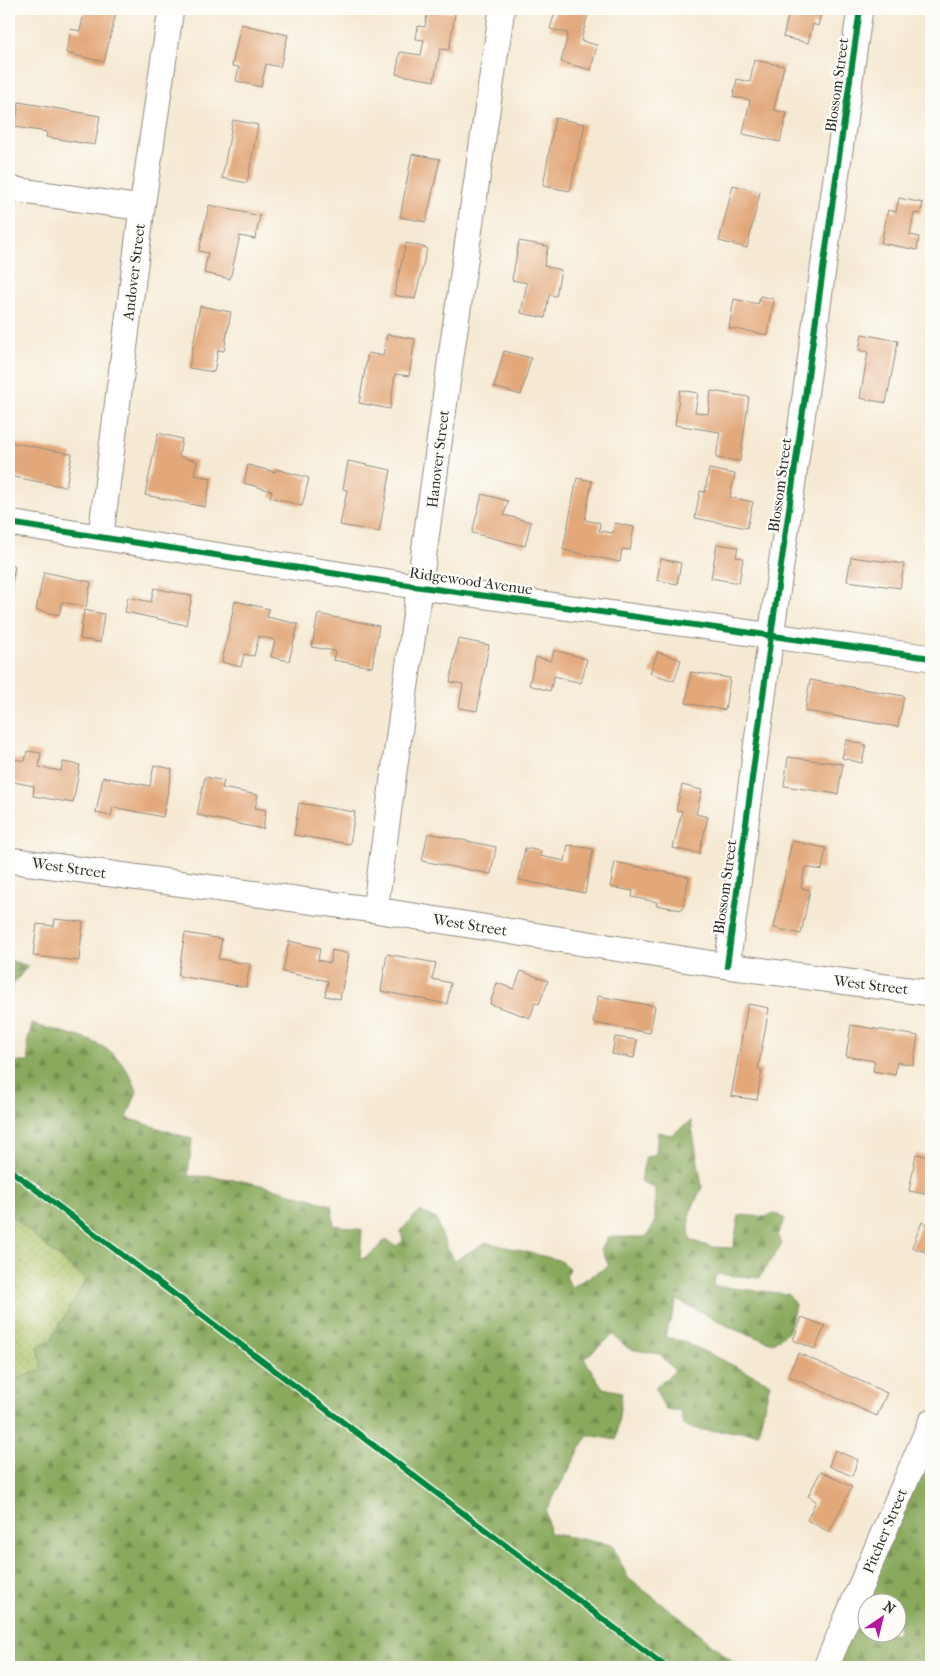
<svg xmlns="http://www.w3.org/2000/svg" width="940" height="1676" font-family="'IM FELL French Canon',serif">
	<defs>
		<pattern id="green-dots" width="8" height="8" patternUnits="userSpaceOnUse" patternTransform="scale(1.25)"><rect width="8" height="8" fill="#acc367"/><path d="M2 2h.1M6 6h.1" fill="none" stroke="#8c9f55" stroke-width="1.8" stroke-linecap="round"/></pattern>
		<pattern id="forest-firs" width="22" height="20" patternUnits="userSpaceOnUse" patternTransform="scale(1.25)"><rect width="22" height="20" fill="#89a95c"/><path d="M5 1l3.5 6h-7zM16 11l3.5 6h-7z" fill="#708a4c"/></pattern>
	</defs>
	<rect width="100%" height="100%" fill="#fdfcf7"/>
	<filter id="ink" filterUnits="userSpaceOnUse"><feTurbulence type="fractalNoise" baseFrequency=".02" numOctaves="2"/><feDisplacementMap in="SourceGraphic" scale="10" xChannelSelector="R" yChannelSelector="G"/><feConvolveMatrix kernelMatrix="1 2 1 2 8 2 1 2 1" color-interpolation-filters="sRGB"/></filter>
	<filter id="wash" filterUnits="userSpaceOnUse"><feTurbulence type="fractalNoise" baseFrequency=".0096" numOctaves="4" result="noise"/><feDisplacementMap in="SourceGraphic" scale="20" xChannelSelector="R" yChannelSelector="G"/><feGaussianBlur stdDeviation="1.12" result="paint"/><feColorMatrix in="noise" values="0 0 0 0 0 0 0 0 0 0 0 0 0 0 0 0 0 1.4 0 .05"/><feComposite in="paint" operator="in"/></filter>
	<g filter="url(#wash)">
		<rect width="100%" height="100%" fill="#f5e9d3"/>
		<path fill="url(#green-dots)" stroke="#6c7749" d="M 9,1214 L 86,1280 L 50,1341 L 42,1370 L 9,1382 Z"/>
		<path fill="url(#forest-firs)" stroke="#5a6a44" fill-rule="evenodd" d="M 9,960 L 28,966 L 12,985 L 9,1013 Z
			M 32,1024 C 80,1038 118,1038 137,1091 L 127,1118 L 192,1139 L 188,1176 C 237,1175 284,1191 331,1205 L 334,1225 L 362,1230 L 360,1260 L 371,1254 L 386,1239 L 396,1246 L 403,1241 L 401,1231 L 419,1211 L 437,1219 C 440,1235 447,1247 454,1261 L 486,1242 L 559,1260 L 570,1269 L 566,1276 L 571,1287 L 609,1266 L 601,1249 L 608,1237 L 646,1237 L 655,1223 L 655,1188 L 640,1181 L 646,1157 L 656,1154 L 658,1132 L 671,1135 L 691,1121 L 702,1187 L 689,1215 L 690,1240 L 711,1247 L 733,1248 L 739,1215 L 765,1217 L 774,1213 L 785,1219 L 777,1235 L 782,1244 L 759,1278 L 716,1274 L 713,1286 L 788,1294 L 795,1305 L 789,1331 L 773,1343 L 736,1330 L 677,1300 L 665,1337 L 682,1341 L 770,1383 L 758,1433 C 733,1430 706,1434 683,1425 L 681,1411 L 665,1409 L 655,1388 L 675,1371 L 660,1354 L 629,1349 L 613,1335 L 584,1359 L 603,1388 L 622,1392 L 616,1440 L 588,1435 L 546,1511 L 549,1533 L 612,1545 L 628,1578 L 679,1617 L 739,1667 L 9,1667 L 9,1382 L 42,1370 L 38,1346 L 50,1341 L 86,1280 L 9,1214 L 9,1062 L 29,1062 L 27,1044 Z
			M 931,1441 L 931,1667 L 834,1667 ZM 868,1604 L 898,1604 L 898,1634 L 868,1634 Z"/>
		<g id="blocks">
			<path fill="#e3a87a" d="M 85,9 L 117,9 L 104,62 L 66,53 L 71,29 L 80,31 Z
				M 428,9 L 455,13 L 449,50 L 440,49 L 434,81 L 396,74 L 400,52 L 421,55 L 424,40 L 416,39 L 418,26 L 425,27 Z
				M 556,9 L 589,9 L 581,41 L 597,45 L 591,70 L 561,62 L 568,33 L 550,29 Z
				M 790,9 L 822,9 L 818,26 L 813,24 L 808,43 L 783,37 Z
				M 241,24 L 288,35 L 280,67 L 266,64 L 261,87 L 236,81 L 239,67 L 232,66 Z
				M 754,60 L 784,66 L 774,110 L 787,113 L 780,142 L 743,134 L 750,100 L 733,97 L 737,79 L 750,82 Z
				M 19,102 L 100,116 L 95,145 L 46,137 L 47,132 L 15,127 Z
				M 555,118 L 585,124 L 570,191 L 543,186 Z
				M 233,120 L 258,125 L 247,183 L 222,178 Z
				M 412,154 L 440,159 L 426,222 L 400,217 Z
				M 733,185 L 760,192 L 747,248 L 719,241 Z
				M 899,198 L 923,203 L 920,214 L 914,213 L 910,235 L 919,237 L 917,250 L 881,243 L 888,210 L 896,212 Z
				M 209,205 L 260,216 L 255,239 L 240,236 L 230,279 L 204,273 L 208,253 L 199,251 Z
				M 519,241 L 548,246 L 544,266 L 561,270 L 556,296 L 549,295 L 545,318 L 521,313 L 527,283 L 512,280 Z
				M 406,243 L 427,248 L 415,299 L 394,295 Z
				M 760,296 L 774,299 L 768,335 L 729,328 L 734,299 L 758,304 Z
				M 200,306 L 231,312 L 224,351 L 218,350 L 214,372 L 189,368 Z
				M 387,334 L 415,339 L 409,376 L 395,374 L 390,409 L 359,403 L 368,353 L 383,356 Z
				M 862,334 L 898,341 L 886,403 L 860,398 L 868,352 L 859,350 Z
				M 504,351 L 531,358 L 521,395 L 494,387 Z
				M 680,390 L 698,393 L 695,412 L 708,414 L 711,391 L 749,397 L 740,461 L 716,458 L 720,432 L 675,425 Z
				M 158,433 L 182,439 L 179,456 L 197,461 L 194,475 L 211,478 L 205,507 L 145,495 Z
				M 9,442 L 72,454 L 66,487 L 9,476 Z
				M 348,461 L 391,470 L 379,532 L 340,525 L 347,490 L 343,489 Z
				M 248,465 L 275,472 L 276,469 L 309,478 L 302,506 L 270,497 L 272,491 L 244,483 Z
				M 709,469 L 735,474 L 730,497 L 753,502 L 747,528 L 695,518 L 700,491 L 705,492 Z
				M 577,478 L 592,481 L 585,520 L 600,523 L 599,531 L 613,533 L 615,523 L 634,527 L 630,550 L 622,549 L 620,562 L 563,550 Z
				M 482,494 L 508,501 L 504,515 L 531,522 L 525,546 L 472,533 Z
				M 717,544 L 738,547 L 736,557 L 743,558 L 739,583 L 711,578 Z
				M 851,557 L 904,564 L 900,588 L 847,581 Z
				M 661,559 L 681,563 L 677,584 L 657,580 Z
				M 9,565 L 15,566 L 10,593 L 9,593 Z
				M 44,572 L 91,582 L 86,607 L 62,602 L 59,615 L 36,610 Z
				M 154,588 L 192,596 L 186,625 L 125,612 L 128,597 L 151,602 Z
				M 235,601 L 269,609 L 267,617 L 298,624 L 289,661 L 271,657 L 275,640 L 259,636 L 254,656 L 244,654 L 241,667 L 222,662 Z
				M 84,610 L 104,614 L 100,642 L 80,639 Z
				M 318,614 L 379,626 L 372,667 L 333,660 L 335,651 L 312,647 Z
				M 458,639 L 489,645 L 477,711 L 459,708 L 463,684 L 450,682 Z
				M 554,650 L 587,659 L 581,683 L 554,676 L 550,691 L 529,685 L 536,657 L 551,661 Z
				M 658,652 L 681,660 L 674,681 L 650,673 Z
				M 691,672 L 730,678 L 725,710 L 686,703 Z
				M 810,680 L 904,696 L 898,727 L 805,711 Z
				M 846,740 L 866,745 L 862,763 L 842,758 Z
				M 27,751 L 41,753 L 39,767 L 61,771 L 63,762 L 80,765 L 73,803 L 33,796 L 34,786 L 9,781 L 9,758 L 25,761 Z
				M 788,757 L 843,764 L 838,794 L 784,786 Z
				M 154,765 L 172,769 L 163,817 L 113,807 L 111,816 L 96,813 L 103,777 L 150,786 Z
				M 205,777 L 224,781 L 222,788 L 258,795 L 255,808 L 266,810 L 263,829 L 197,815 Z
				M 682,785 L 702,790 L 696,814 L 708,817 L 699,854 L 673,848 L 682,811 L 676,810 Z
				M 299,803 L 355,812 L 350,844 L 294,835 Z
				M 428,833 L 496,847 L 491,874 L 422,861 Z
				M 792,841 L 826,848 L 822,870 L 805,867 L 801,888 L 810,890 L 801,934 L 774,928 Z
				M 568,845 L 593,849 L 585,893 L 519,880 L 525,848 L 541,851 L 540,856 L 565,861 Z
				M 615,862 L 689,877 L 682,910 L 656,905 L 657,902 L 632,897 L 633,891 L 610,887 Z
				M 55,919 L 83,922 L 79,961 L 33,956 L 37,924 L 54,926 Z
				M 185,933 L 222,939 L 218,959 L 250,964 L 246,987 L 178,976 Z
				M 289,941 L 320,948 L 318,960 L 330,963 L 332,950 L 349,954 L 340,999 L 325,996 L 328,981 L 283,972 Z
				M 387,954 L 436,963 L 432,979 L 451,983 L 447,1004 L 381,991 Z
				M 521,971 L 548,981 L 539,1004 L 535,1003 L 530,1018 L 490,1004 L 497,983 L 514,989 Z
				M 598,996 L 655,1006 L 650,1033 L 593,1023 Z
				M 748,1004 L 769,1008 L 758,1069 L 762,1070 L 757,1100 L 731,1096 Z
				M 851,1025 L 918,1036 L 913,1065 L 897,1062 L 895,1075 L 873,1071 L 875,1061 L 846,1056 Z
				M 615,1037 L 637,1040 L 634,1058 L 612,1054 Z
				M 916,1154 L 931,1157 L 931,1195 L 909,1191 Z
				M 922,1222 L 931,1226 L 931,1254 L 912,1247 Z
				M 802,1317 L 825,1326 L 815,1349 L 793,1340 Z
				M 798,1353 L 887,1393 L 877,1416 L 788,1376 Z
				M 835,1450 L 858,1460 L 852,1476 L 829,1466 Z
				M 821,1471 L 852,1487 L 829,1532 L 807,1520 L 816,1501 L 808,1496 Z"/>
		</g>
	</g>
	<g filter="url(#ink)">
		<use href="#blocks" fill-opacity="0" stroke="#908a7f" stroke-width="1"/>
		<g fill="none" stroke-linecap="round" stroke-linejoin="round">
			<g stroke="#908a7f" stroke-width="27">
				<path id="minor" d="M 9,189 L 142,208
					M 9,523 L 421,587 L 931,658
					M 101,535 L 142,208 L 171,9
					M 9,860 L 375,910 L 727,966 L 931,993
					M 375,910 L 451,356 L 502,9
					M 727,966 L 771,636 L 860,9
					M 826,1667 L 931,1422"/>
			</g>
			<use href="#minor" stroke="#fff" stroke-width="25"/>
			<g stroke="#fdfcf7" stroke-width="9">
				<path id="cycleway" d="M 9,523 L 421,587 L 931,658
					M 727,966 L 771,636 L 860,9
					M 9,1169 L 666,1667"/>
			</g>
			<use href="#cycleway" stroke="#00873e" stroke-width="6"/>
		</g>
	</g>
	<g text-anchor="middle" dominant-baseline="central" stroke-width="4.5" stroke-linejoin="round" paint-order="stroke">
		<g font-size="15" fill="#2b2b2b" stroke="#fdfcf7">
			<text transform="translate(837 85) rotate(-82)">Blossom Street</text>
			<text transform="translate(134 272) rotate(-83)">Andover Street</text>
			<text transform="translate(438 459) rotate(-83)">Hanover Street</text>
			<text transform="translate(780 485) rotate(-82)">Blossom Street</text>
			<text transform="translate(471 581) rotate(8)">Ridgewood Avenue</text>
			<text transform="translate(69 868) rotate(8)">West Street</text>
			<text transform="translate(725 887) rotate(-82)">Blossom Street</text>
			<text transform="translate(470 925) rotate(9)">West Street</text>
			<text transform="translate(871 985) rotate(7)">West Street</text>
			<text transform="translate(885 1531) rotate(-67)">Pitcher Street</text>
		</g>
	</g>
	<rect width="940" height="1676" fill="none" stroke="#fdfcf7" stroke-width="30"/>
	<g transform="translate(882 1618) rotate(35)"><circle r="24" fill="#fdfcf7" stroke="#a9a8a5"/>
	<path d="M0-4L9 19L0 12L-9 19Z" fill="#b5179e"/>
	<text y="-8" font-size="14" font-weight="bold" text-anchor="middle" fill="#2b2b2b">N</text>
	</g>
</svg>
